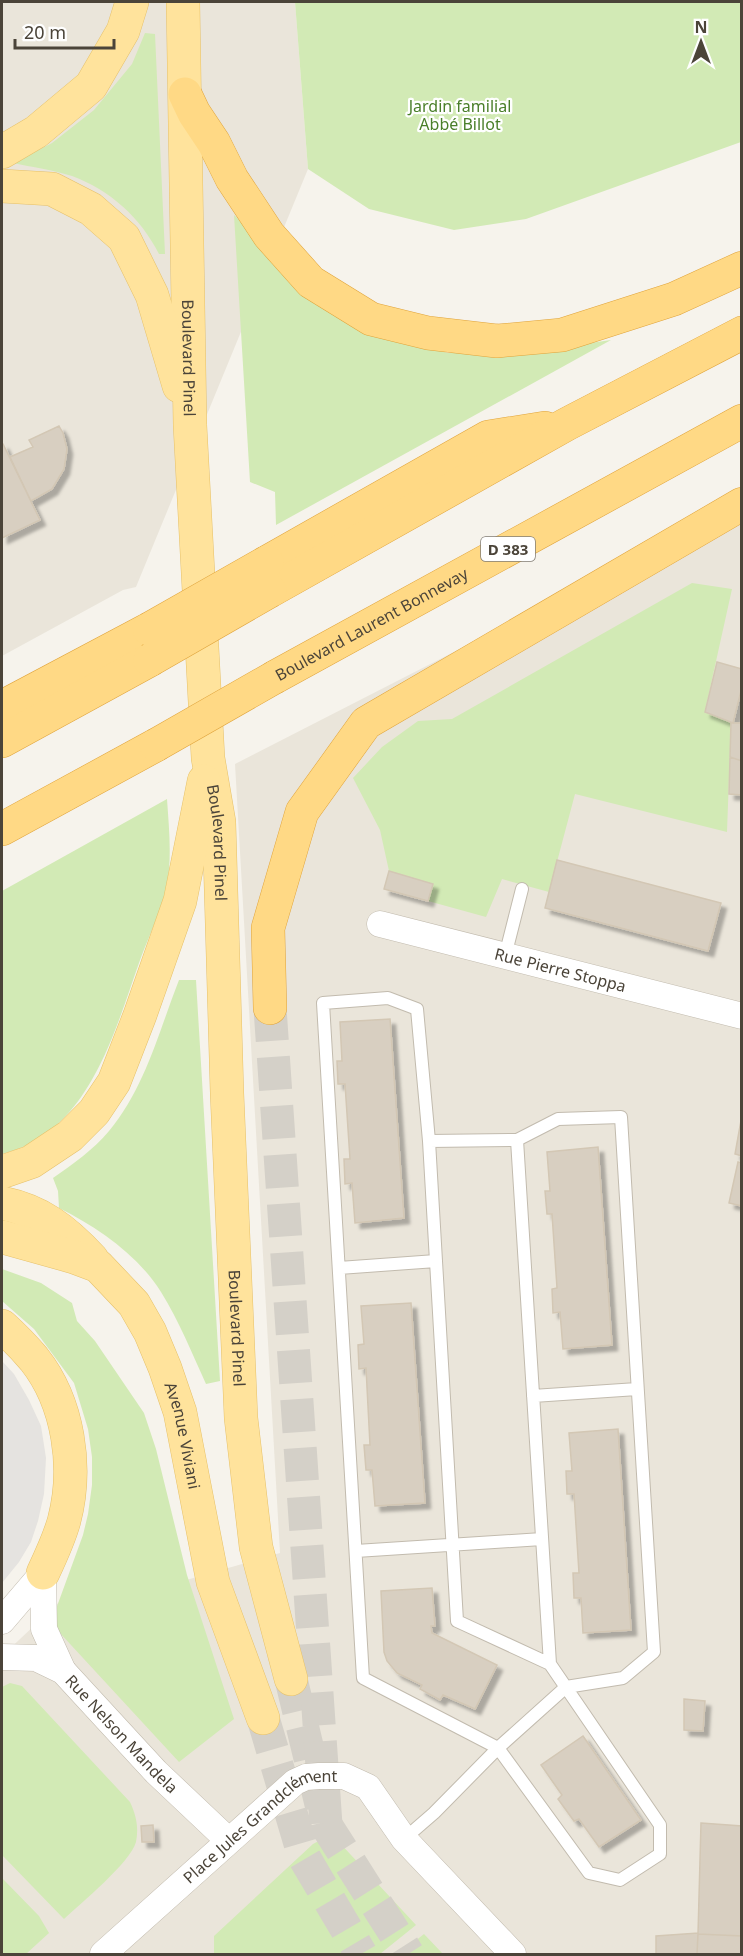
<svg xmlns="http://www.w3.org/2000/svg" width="743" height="1956" font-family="'Noto Sans',sans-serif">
	<defs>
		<filter id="shadow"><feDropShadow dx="5.5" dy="5.5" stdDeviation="1.5" flood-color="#0004"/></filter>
	</defs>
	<rect width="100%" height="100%" fill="#f6f3ec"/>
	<path fill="#eae5da" d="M 2,2 L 295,2 L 308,169 L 136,587 L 123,590 L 2,656 Z
		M 741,505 L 741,1954 L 2,1954 L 2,1656 L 72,1590 L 148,1591 L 280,1553 L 235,764 Z"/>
	<path fill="#d2eab5" d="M 295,2 L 741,2 L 741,142 L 526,219 L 454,230 L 369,209 L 308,169 Z
		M 145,33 L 155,34 L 165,254 L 159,254 C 141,218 110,190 72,176 C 53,170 32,167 13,163 L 52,143 L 94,110 L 132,64 Z
		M 234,215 L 257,237 L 371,332 L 448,353 L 521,353 L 611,340 L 276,525 L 275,492 L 250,482 Z
		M 692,583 L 732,589 L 705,711 L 731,723 L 727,832 L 575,794 L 549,892 L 502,879 L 486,917 L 428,901 L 432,884 L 389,871 L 380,830 L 353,778 L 382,747 L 418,721 L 452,719 Z
		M 167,799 C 169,828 172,857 167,886 C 162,908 147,941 139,963 C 113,1036 88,1133 2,1154 L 2,891 Z
		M 179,980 L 196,980 L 220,1381 L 206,1384 C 192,1353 179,1321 161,1292 C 138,1255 97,1227 59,1208 L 58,1191 L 53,1178 C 73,1164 93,1150 109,1131 C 145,1088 159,1031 179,980 Z
		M 2,1269 L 41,1283 L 72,1303 L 77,1321 L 95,1341 L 144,1413 L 156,1449 L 187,1575 L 234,1719 L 179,1762 L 59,1632 L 55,1621 L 56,1609 L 83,1535 L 88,1514 L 92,1485 L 92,1457 L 88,1429 L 74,1383 L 34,1329 L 2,1301 Z
		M 10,1683 L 22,1686 L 130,1802 C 136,1815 139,1827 136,1842 C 130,1863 81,1903 64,1919 L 2,1855 L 2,1687 Z
		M 328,1836 L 338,1841 L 416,1925 L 380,1954 L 214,1954 L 214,1936 L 313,1844 Z
		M 2,1878 L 39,1916 L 49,1933 L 26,1954 L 2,1954 Z
		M 424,1934 L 443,1954 L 399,1954 Z"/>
	<path fill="#e5e3e0" d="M 2,1361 L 14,1374 L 29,1400 L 41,1426 L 46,1458 L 44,1494 L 38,1521 L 31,1542 L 19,1562 L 2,1583 Z"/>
	<path fill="#d8cfc1" stroke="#d3c7b4" stroke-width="1.5" filter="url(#shadow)" d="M 59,426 L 63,433 L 67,449 L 64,469 L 52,489 L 31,501 L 10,457 L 33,447 L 29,440 Z
		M 2,444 L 3,444 L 40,520 L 2,538 Z
		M 717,662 L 742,669 L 742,687 L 733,723 L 705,712 Z
		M 731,723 L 742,723 L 742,761 L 730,757 Z
		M 730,757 L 742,761 L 742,795 L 729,794 Z
		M 557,860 L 721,903 L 708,951 L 545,908 Z
		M 389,871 L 433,884 L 428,901 L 384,889 Z
		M 390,1019 L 404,1218 L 355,1223 L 352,1183 L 345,1184 L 344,1159 L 350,1159 L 345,1084 L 338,1084 L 337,1061 L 342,1061 L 340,1022 Z
		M 742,1115 L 742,1156 L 735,1154 Z
		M 598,1147 L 612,1345 L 563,1349 L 560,1312 L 553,1313 L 552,1289 L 557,1288 L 552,1214 L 547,1214 L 545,1191 L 550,1191 L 547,1152 Z
		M 738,1162 L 742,1163 L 742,1206 L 729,1203 Z
		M 411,1303 L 425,1503 L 375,1506 L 372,1470 L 366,1470 L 364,1445 L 370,1445 L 366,1368 L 359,1369 L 358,1345 L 364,1344 L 361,1306 Z
		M 618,1429 L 631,1630 L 583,1633 L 581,1598 L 574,1598 L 573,1573 L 579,1573 L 574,1494 L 567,1494 L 566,1471 L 572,1471 L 569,1433 Z
		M 432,1588 L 435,1626 L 431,1626 L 432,1633 L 497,1665 L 475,1709 L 443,1695 L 440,1700 L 420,1689 L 422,1685 L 397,1673 L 387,1661 L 384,1652 L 381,1591 Z
		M 684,1699 L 705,1701 L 703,1731 L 684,1730 Z
		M 583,1736 L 641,1820 L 599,1847 L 579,1819 L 574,1821 L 558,1799 L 562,1795 L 541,1765 Z
		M 701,1823 L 742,1826 L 742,1936 L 698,1934 Z
		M 153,1825 L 154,1842 L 142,1842 L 141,1826 Z
		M 698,1933 L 697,1954 L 656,1954 L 656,1936 Z
		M 698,1934 L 742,1936 L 742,1954 L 697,1954 Z"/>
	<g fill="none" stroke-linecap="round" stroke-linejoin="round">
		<path stroke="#d4d0c8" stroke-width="33" stroke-dasharray="33 16" stroke-linecap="butt" d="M 291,1679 L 326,1825 L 408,1954
			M 263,1718 L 304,1857 L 361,1954"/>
		<path stroke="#d4d0c8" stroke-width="33" stroke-dasharray="33 16" stroke-linecap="butt" d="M 270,1008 L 326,1825"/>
		<g stroke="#c2bbae" stroke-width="14">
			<path id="service" d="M 505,956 L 522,889
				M 388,998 L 417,1009 L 429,1141 L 517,1140 L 550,1664 L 660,1825 L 660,1854 L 620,1880 L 589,1873 L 498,1748 L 363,1678 L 323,1003 Z
				M 429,1141 L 457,1621 L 550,1664
				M 339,1268 L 436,1261
				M 533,1396 L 637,1389
				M 356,1551 L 542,1539
				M 404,1839 L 434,1813 L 498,1748 L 566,1687 L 623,1678 L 654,1652 L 621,1117 L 558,1119 L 517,1140"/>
		</g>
		<g stroke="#c2bbae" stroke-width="27">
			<g id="minor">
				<path id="s1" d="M 380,924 L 742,1016"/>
				<path d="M 43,1573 L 44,1629 L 63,1671"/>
				<path d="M 2,1621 L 43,1573"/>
				<path id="s2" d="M 2,1657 L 36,1658 L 63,1671 L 156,1772 L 228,1840"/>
				<path id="s3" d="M 103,1954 L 295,1782 L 306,1777 L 319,1776 L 344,1776 L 368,1787 L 404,1839 L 513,1954"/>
			</g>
		</g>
		<g stroke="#e6c16a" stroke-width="34">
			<g id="primary">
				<path id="s4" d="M 183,2 L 190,425 L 208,758 L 219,822 L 227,1093 L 241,1418 L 256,1547 L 291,1679"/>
				<path d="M 2,152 L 36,132 L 91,86 L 123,31 L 132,2"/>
				<path d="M 2,186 L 52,189 L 91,209 L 124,238 L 152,295 L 179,386"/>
				<path d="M 2,1172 L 31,1162 L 70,1136 L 94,1112 L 114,1082 L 140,1015 L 180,901 L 204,781"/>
				<path d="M 2,1203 C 41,1211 65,1230 92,1259"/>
				<path id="s5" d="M 2,1237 L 74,1257 L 98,1266 L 134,1304 L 150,1332 L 165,1368 L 180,1412 L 213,1582 L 263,1718"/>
				<path d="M 2,1326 C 13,1336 24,1347 34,1359 C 69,1403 78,1468 64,1521 C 59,1539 51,1556 43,1573"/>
			</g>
		</g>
		<g stroke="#e0a43c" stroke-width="34">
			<g id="trunk">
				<path d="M 185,94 L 194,113 L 214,143 L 232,179 L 269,235 L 311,282 L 371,319 L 428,333 L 497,341 L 562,335 L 674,299 L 742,268"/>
				<path d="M 267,562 L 488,437 L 545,428"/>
				<path d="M 270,591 L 567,424 L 742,333"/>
				<path id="s6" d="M 275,677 L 742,421"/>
				<path d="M 2,707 L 149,629"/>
				<path d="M 2,741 L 150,660"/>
				<path d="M 2,829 L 156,745"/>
				<path d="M 270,1008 L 268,928 L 302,812 L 366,723 L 742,504"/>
			</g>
		</g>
		<use href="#service" stroke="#fff" stroke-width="12"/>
		<use href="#minor" stroke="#fff" stroke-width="26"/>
		<use href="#primary" stroke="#ffe39c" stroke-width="33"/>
		<use href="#trunk" stroke="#ffd985" stroke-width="33"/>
		<g stroke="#e0a43c" stroke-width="34" stroke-linecap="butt">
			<path id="trunk-bridge" d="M 149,629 L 267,562
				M 150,660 L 270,591
				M 156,745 L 275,677"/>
		</g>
		<use href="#trunk-bridge" stroke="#ffd985" stroke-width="33"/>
	</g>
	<g text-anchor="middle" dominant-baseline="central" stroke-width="4.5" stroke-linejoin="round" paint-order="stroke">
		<rect fill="#fff" stroke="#817c74" stroke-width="1.5" x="481" y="537" width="54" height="24" rx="4.5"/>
		<g font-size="15" font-weight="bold" fill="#4b4439">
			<text x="508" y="549">D 383</text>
		</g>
		<g font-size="16" fill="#4a7f2a" stroke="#fff">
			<text x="460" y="106">Jardin familial<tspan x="460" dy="18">Abbé Billot</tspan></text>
		</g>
		<g font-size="16" fill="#4b4439" stroke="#fff">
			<text stroke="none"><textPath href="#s4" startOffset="356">Boulevard Pinel</textPath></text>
			<text stroke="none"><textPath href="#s6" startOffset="110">Boulevard Laurent Bonnevay</textPath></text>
			<text stroke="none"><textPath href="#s4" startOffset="842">Boulevard Pinel</textPath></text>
			<text stroke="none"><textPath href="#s1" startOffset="186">Rue Pierre Stoppa</textPath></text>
			<text stroke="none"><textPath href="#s4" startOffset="1328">Boulevard Pinel</textPath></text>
			<text stroke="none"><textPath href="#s5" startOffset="294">Avenue Viviani</textPath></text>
			<text stroke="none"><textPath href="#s2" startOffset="150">Rue Nelson Mandela</textPath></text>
			<text stroke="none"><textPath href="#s3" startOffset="206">Place Jules Grandclément</textPath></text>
		</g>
	</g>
	<rect width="743" height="1956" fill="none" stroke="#4b4439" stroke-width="6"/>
	<g transform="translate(701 42)" stroke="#ffffff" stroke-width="4.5" paint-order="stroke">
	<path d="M0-4.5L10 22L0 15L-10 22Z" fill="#4b4439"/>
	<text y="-9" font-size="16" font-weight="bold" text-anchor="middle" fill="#4b4439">N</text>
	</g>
	<path d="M15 39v9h99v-9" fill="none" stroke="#4b4439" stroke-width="3"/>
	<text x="24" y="39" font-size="18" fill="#4b4439" stroke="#ffffff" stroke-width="4.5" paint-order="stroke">20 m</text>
</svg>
